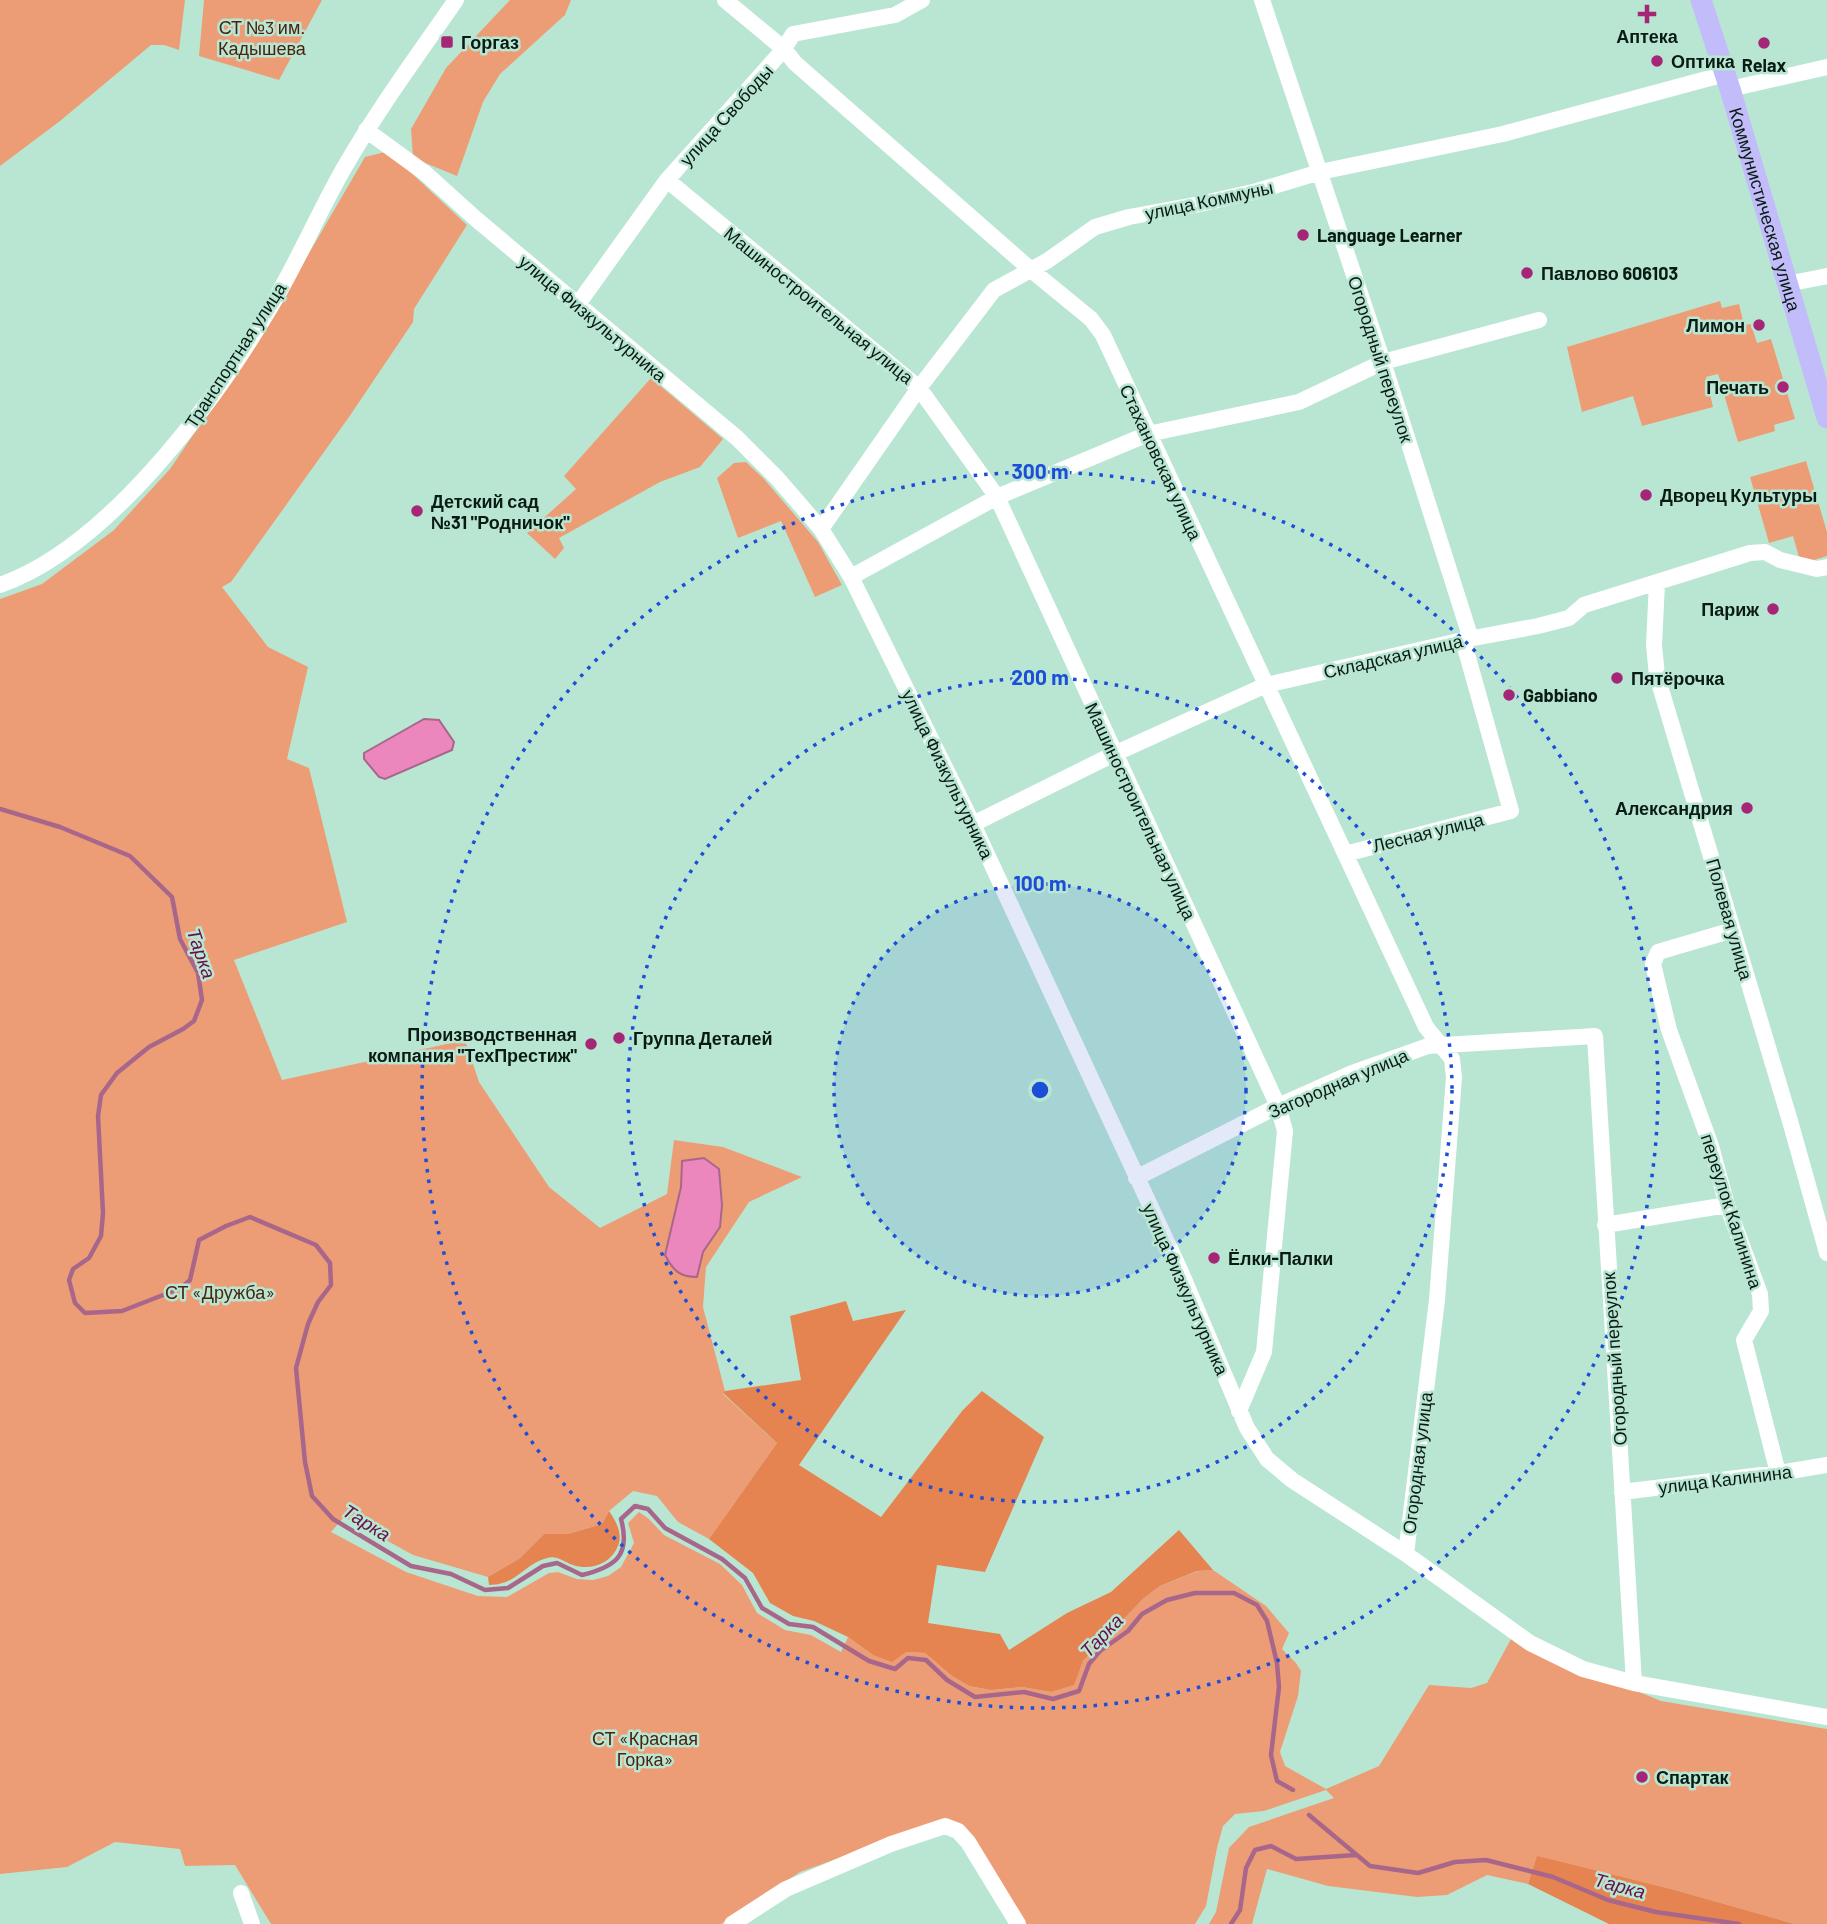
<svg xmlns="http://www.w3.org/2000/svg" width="1827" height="1924" font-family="Barlow,sans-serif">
	<rect width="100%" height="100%" fill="#b9e6d3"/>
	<path fill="#ed9d75" d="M 0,0 L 185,0 L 179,50 L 164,45 L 151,45 L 60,121 L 0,166 Z
		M 204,0 L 322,0 L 279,80 L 199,56 Z
		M 510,0 L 571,0 L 565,15 L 500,74 L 483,102 L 457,176 L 413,158 L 411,129 L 446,68 Z
		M 385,152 L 406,168 L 467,225 L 414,309 L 413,322 L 349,417 L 231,582 L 222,587 L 268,647 L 308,667 L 287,759 L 309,768 L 347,922 L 234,960 L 282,1080 L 465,1040 L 479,1082 L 549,1187 L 600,1228 L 667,1194 L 674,1140 L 723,1147 L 802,1177 L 749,1202 L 706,1267 L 703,1307 L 725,1391 L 723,1394 L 777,1443 L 709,1539 L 678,1522 L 657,1496 L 633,1491 L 609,1511 L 602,1524 L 568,1534 L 544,1534 L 520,1558 L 488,1577 L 413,1555 L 344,1517 L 331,1532 L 406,1572 L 478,1596 L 507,1597 L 549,1573 L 558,1572 L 577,1579 L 593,1580 L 608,1576 L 621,1567 L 634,1543 L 628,1523 L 639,1512 L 649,1519 L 664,1535 L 720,1564 L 742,1585 L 757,1613 L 785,1630 L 811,1635 L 841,1652 L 848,1637 L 873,1655 L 906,1652 L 925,1653 L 952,1676 L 969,1686 L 991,1690 L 1022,1687 L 1051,1692 L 1073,1685 L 1083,1661 L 1144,1598 L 1160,1586 L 1198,1571 L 1213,1570 L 1266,1606 L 1289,1633 L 1282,1649 L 1296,1663 L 1301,1671 L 1298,1696 L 1280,1752 L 1285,1766 L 1326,1789 L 1379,1766 L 1429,1685 L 1471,1688 L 1487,1683 L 1511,1639 L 1661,1701 L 1827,1729 L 1827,1924 L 1795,1924 L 1675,1890 L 1537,1857 L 1528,1884 L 1487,1875 L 1447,1895 L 1417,1897 L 1328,1886 L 1267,1869 L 1252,1924 L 1209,1924 L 1216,1912 L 1229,1848 L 1249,1827 L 1334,1798 L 1326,1790 L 1264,1811 L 1235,1814 L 1223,1826 L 1217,1848 L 1206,1906 L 1195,1924 L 1025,1924 L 945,1820 L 800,1872 L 721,1924 L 271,1924 L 235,1865 L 185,1866 L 180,1849 L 115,1842 L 67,1867 L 0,1874 L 0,599 L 42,584 L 114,530 L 170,469 L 265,329 L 365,157 Z
		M 1720,301 L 1722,308 L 1739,304 L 1744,325 L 1751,324 L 1757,343 L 1771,339 L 1795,419 L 1774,425 L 1775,431 L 1738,442 L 1718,374 L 1706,377 L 1713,407 L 1642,426 L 1633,396 L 1582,412 L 1567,347 Z
		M 651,378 L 723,439 L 700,467 L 660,482 L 559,538 L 564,548 L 555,559 L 527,533 L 576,489 L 564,476 Z
		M 1806,461 L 1827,532 L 1827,556 L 1801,564 L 1793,536 L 1769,543 L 1750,477 Z
		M 746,462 L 764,479 L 818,542 L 842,585 L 815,597 L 781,521 L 738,538 L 717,478 L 734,463 Z"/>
	<path fill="#e58451" d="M 846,1301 L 853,1321 L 906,1310 L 799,1465 L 881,1517 L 962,1411 L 982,1391 L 1044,1437 L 985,1572 L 937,1565 L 928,1623 L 1000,1634 L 1009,1650 L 1067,1613 L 1111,1592 L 1179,1530 L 1213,1570 L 1197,1571 L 1160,1586 L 1144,1598 L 1083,1661 L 1074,1685 L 1051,1692 L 1022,1687 L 991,1690 L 969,1686 L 952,1676 L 925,1653 L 906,1652 L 892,1662 L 873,1655 L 848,1637 L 814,1621 L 793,1616 L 770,1603 L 753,1573 L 709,1539 L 777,1443 L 723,1393 L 725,1391 L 801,1380 L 790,1316 Z
		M 609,1511 C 616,1521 623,1534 618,1546 C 611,1564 590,1571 573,1565 C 564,1562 557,1555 547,1558 C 524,1564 517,1585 489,1585 L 488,1577 L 520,1558 L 544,1534 L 568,1534 L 602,1524 Z
		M 1537,1856 L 1675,1890 L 1795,1924 L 1609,1924 L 1528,1884 Z"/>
	<path fill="#eb87bd" stroke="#a8678a" stroke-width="2" d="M 424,719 L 439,720 L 454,742 L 452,750 L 385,779 L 379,777 L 364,759 L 364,753 Z
		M 704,1158 L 719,1169 L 722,1205 L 720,1227 L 703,1252 L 697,1277 C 679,1277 673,1270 665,1255 L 681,1187 L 682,1161 Z"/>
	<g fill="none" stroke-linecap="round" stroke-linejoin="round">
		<path stroke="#a8678a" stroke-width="4.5" d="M 0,809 L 60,827 L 130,856 L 172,897 L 180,939 L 198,973 L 202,1000 L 194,1021 L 183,1029 L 149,1047 L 117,1073 L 101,1095 L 98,1116 L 103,1213 L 101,1236 L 89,1258 L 73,1269 L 69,1280 L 75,1303 L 85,1313 L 122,1311 L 181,1288 L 190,1280 L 199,1240 L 226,1226 L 250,1217 L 316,1245 L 330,1263 L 331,1285 L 318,1302 L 308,1324 L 296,1368 L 305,1462 L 312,1496 L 333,1519 L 411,1566 L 451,1574 L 485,1590 L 508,1588 L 543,1566 L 557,1563 L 582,1575 C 615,1567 631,1556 621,1519 L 635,1506 L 648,1509 L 665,1528 L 722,1559 L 745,1578 L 762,1608 L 789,1624 L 813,1627 L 869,1661 L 895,1669 L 908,1658 L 926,1660 L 947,1680 L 975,1697 L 1024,1692 L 1053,1699 L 1079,1691 L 1089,1664 L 1100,1651 L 1128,1631 L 1142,1614 L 1167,1600 L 1195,1593 L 1234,1593 L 1257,1605 L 1267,1621 L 1277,1663 L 1279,1687 L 1271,1755 L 1277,1781 L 1293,1790
			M 1309,1815 L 1370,1866 L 1418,1873 L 1455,1862 L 1486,1860 L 1553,1877 L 1608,1900 L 1656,1912 L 1739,1924
			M 1231,1924 L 1240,1910 L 1246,1868 L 1255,1850 L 1271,1846 L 1296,1859 L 1356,1855"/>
		<path stroke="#fff" stroke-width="16" d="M 725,0 L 784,49 L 795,63 L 1030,269 L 1091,319 L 1103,335 L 1426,1027 L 1452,1059 L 1454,1077 L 1437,1300 L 1406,1554
			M 1262,0 L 1383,362 L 1471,639
			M 1730,89 L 1827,67
			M 366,130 L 425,173 L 476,219 L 737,438 L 777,478 L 821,529 L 851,577 L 973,824 L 1181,1272 L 1247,1428 L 1267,1459 L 1292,1480 L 1406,1554 L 1530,1643 L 1583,1669 L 1634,1683 L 1827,1717
			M 667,180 L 919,388 L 997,497 L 1278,1106 L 1285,1131 L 1264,1352 L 1239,1411
			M 1787,284 L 1827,276
			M 578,304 L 667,180 L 784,49 L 793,34 L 895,15 L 922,0
			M 821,529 L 919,388 L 994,290 L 1047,261 L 1095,227 L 1129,217 L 1200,204 L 1257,191 L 1320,172 L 1503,134 L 1725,74
			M 851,577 L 997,497 L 1148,434 L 1299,402 L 1383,362 L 1539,320
			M 1657,583 L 1654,645 L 1657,676 L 1790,1121 L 1827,1253
			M 0,585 C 106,548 211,407 267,313 C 296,266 317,215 344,168 C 378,109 418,55 456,0
			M 973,824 L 1114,754 L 1266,685 L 1463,640 L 1538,626 L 1569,618 L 1584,605 L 1750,553 L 1765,552 L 1780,560 L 1817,569 L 1827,567
			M 1345,854 L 1511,811 L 1463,640
			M 1733,930 L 1658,952 L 1653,964 L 1669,1030 L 1711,1146 L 1727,1205 L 1760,1294 L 1761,1311 L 1744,1340 L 1778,1473
			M 1136,1178 L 1278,1106 L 1352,1073 L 1428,1046 L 1595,1036 L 1634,1683
			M 1605,1225 L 1727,1205
			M 1622,1492 L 1778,1473 L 1827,1465
			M 241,1893 L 252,1924
			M 732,1924 L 786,1889 L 891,1844 L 945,1826 L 958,1831 L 968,1842 L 1018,1924"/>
		<path stroke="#c3bcfb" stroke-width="21" id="s1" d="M 1701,0 L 1730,89 L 1827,418"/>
	</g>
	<circle cx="1040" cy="1090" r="206" fill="#1d4ed8" fill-opacity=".12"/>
	<g fill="none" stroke="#1d4ed8" stroke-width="3.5" stroke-dasharray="3.5 7">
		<circle cx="1040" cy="1090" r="206"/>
		<circle cx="1040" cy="1090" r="412"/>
		<circle cx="1040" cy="1090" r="618"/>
	</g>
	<g fill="#a52676" stroke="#b9e6d3" stroke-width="2.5">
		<path d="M1643.5 3.5h7v7h7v7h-7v7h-7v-7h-7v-7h7z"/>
		<rect x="440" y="35" width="14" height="14" rx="3.5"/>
		<circle cx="1764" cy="43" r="7"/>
		<circle cx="1657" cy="61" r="7"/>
		<circle cx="1303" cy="235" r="7"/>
		<circle cx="1527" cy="273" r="7"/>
		<circle cx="1759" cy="325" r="7"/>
		<circle cx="1783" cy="387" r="7"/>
		<circle cx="1646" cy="495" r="7"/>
		<circle cx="417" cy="511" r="7"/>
		<circle cx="1773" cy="609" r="7"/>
		<circle cx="1617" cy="678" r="7"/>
		<circle cx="1509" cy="695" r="7"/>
		<circle cx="1747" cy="808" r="7"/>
		<circle cx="619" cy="1038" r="7"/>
		<circle cx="591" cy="1044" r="7"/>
		<circle cx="1214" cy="1258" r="7"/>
		<circle cx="1642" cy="1777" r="7"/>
	</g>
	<g text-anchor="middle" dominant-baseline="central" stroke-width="5" stroke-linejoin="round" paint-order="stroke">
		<g font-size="18" fill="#4a230e" stroke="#b9e6d3">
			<text x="262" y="27">СТ №3 им.<tspan x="262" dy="21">Кадышева</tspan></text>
			<text x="220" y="1292">СТ «Дружба»</text>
			<text x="645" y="1738">СТ «Красная<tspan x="645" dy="21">Горка»</tspan></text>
		</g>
		<g font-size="18" font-weight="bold" fill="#0a1b14" stroke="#b9e6d3" text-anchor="start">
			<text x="1647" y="36" text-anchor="middle">Аптека</text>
			<text x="461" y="42">Горгаз</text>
			<text x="1671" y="61">Оптика</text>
			<text x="1764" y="65" text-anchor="middle">Relax</text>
			<text x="1317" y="235">Language Learner</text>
			<text x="1541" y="273">Павлово 606103</text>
			<text x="1745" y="325" text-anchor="end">Лимон</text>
			<text x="1769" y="387" text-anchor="end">Печать</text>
			<text x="1660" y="495">Дворец Культуры</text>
			<text x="431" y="501">Детский сад<tspan x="431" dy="21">№31 "Родничок"</tspan></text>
			<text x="1759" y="609" text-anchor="end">Париж</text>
			<text x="1631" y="678">Пятёрочка</text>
			<text x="1523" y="695">Gabbiano</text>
			<text x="1733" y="808" text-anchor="end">Александрия</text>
			<text x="577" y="1034" text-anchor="end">Производственная<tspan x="577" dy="21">компания "ТехПрестиж"</tspan></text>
			<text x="633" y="1038">Группа Деталей</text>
			<text x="1228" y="1258">Ёлки-Палки</text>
			<text x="1656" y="1777">Спартак</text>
		</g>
		<g font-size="18" fill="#0a1b14" stroke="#b9e6d3">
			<text transform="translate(726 115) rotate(-48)">улица Свободы</text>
			<text transform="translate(1209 200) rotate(-12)">улица Коммуны</text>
			<text stroke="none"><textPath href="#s1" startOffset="219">Коммунистическая улица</textPath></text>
			<text transform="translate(819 305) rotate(39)">Машиностроительная улица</text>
			<text transform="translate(593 318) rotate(40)">улица Физкультурника</text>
			<text transform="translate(235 355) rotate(-57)">Транспортная улица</text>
			<text transform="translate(1381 359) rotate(72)">Огородный переулок</text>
			<text transform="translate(1161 462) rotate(65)">Стахановская улица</text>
			<text transform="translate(1393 656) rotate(-13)">Складская улица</text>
			<text transform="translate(948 774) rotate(64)">улица Физкультурника</text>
			<text transform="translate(1141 811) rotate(65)">Машиностроительная улица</text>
			<text transform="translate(1428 832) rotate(-14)">Лесная улица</text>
			<text transform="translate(1730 919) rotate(74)">Полевая улица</text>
			<text transform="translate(1338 1083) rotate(-23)">Загородная улица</text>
			<text transform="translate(1732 1211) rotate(72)">переулок Калинина</text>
			<text transform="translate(1186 1289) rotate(66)">улица Физкультурника</text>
			<text transform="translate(1614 1359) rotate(-94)">Огородный переулок</text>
			<text transform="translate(1417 1463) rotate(-83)">Огородная улица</text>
			<text transform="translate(1725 1479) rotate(-7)">улица Калинина</text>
		</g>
		<g font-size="19" font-style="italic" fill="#691049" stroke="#b9e6d3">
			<text transform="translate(202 953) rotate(71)">Тарка</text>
			<text transform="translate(367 1522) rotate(32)">Тарка</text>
			<text transform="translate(1101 1635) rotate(-46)">Тарка</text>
			<text transform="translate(1620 1885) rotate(15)">Тарка</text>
		</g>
	</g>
	<circle cx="1040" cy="1090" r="10" fill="#1d4ed8" stroke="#b9e6d3" stroke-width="3.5"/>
	<g font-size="21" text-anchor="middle" font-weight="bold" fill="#1d4ed8" stroke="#b9e6d3" stroke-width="5" stroke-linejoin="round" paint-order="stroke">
		<text x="1040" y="479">300 m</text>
		<text x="1040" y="685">200 m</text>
		<text x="1040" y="891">100 m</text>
	</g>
</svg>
